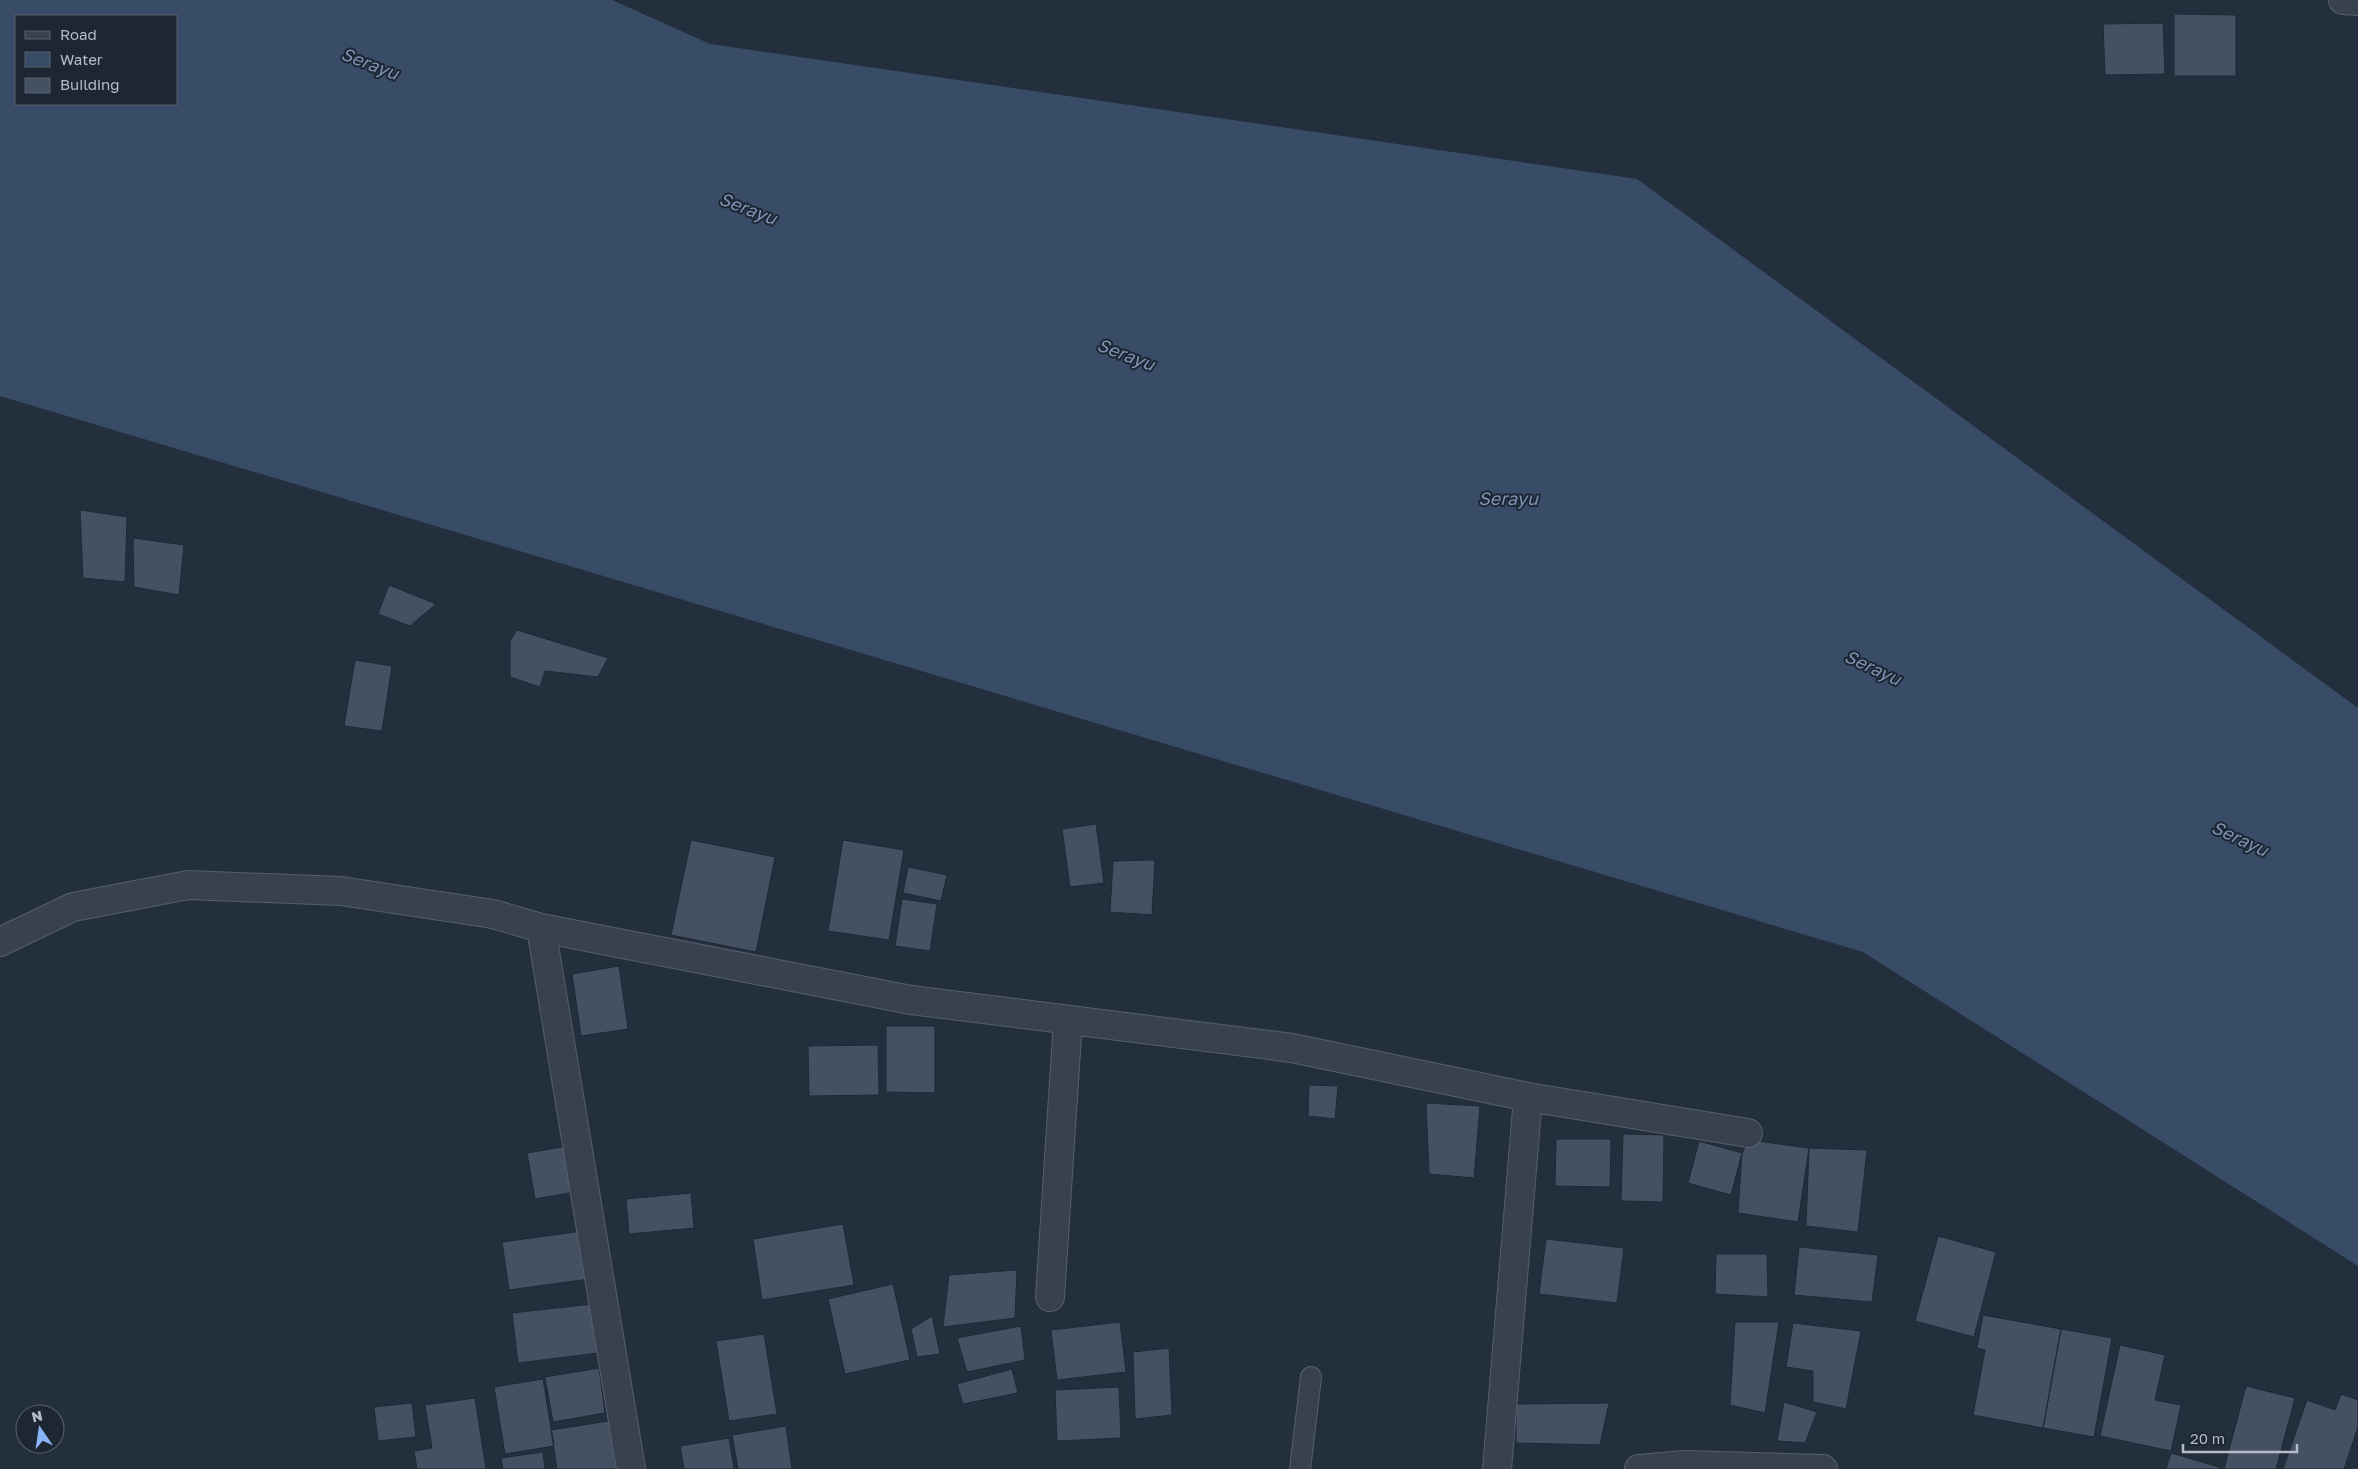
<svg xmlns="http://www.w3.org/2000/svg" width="2358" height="1469" font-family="'Golos Text',sans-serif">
	<rect width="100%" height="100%" fill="#242f3e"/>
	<path fill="#394c67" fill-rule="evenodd" d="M 0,0 L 612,0 L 710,44 L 1637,179 L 2358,708 L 2358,1266 L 1863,952 L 0,396 ZM 16,16 L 176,16 L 176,104 L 16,104 Z"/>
	<path fill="#455162" stroke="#1f2835" d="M 2174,14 L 2236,15 L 2236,76 L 2174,76 Z
		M 2163,23 L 2165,74 L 2105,75 L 2103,24 Z
		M 80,510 L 127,517 L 125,582 L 83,578 Z
		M 133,538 L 184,545 L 179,595 L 134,587 Z
		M 389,585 L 436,604 L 410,626 L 378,614 Z
		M 517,630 L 608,658 L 598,677 L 545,671 L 540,687 L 510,677 L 510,641 Z
		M 355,660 L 392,666 L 382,731 L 344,726 Z
		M 1096,824 L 1104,883 L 1070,887 L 1062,829 Z
		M 691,840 L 775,857 L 756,952 L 671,935 Z
		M 843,840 L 904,850 L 889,940 L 828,931 Z
		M 1155,860 L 1152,915 L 1110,912 L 1113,861 Z
		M 908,867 L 947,875 L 941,901 L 903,893 Z
		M 902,899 L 937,904 L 930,951 L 895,946 Z
		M 619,966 L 628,1029 L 581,1036 L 572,974 Z
		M 886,1026 L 935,1026 L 935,1093 L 886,1092 Z
		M 878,1045 L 879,1095 L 809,1096 L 808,1046 Z
		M 1309,1085 L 1338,1086 L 1335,1119 L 1308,1116 Z
		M 1426,1103 L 1480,1106 L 1474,1178 L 1429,1174 Z
		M 1623,1134 L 1664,1135 L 1663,1202 L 1621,1201 Z
		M 1556,1139 L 1611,1139 L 1610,1187 L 1555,1186 Z
		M 1749,1140 L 1809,1148 L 1798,1222 L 1738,1213 L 1742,1153 Z
		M 1699,1141 L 1742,1153 L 1731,1195 L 1688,1183 Z
		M 568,1146 L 576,1192 L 535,1199 L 527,1153 Z
		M 1809,1148 L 1867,1150 L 1858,1232 L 1806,1226 Z
		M 691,1193 L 694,1228 L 629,1234 L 626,1199 Z
		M 843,1224 L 854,1285 L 762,1300 L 753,1239 Z
		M 582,1231 L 589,1279 L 509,1290 L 502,1242 Z
		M 1938,1236 L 1996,1252 L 1974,1337 L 1915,1321 Z
		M 1546,1239 L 1624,1248 L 1617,1303 L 1539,1294 Z
		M 1799,1247 L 1878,1255 L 1872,1302 L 1794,1295 Z
		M 1716,1254 L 1767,1254 L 1768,1297 L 1715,1294 Z
		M 1017,1270 L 1015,1318 L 943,1327 L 949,1275 Z
		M 893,1284 L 910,1360 L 845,1374 L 828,1299 Z
		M 592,1304 L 598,1353 L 518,1363 L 512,1313 Z
		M 1983,1315 L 2061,1329 L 2043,1428 L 1973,1415 L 1985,1350 L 1977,1348 Z
		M 932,1316 L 940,1354 L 917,1357 L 911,1329 Z
		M 1120,1322 L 1126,1372 L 1057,1380 L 1051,1330 Z
		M 1735,1322 L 1779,1322 L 1765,1413 L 1730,1405 Z
		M 1793,1323 L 1861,1331 L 1846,1409 L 1813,1402 L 1813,1371 L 1786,1367 Z
		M 1021,1326 L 1025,1360 L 967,1372 L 957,1338 Z
		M 2061,1329 L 2112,1338 L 2094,1437 L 2043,1428 Z
		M 764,1334 L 777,1414 L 729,1421 L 716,1341 Z
		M 2120,1345 L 2165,1355 L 2155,1400 L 2181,1405 L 2171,1451 L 2100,1436 Z
		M 1169,1348 L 1172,1415 L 1135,1419 L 1133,1352 Z
		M 599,1368 L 605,1413 L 553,1422 L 545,1377 Z
		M 1012,1369 L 1018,1393 L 963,1404 L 957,1384 Z
		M 543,1379 L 554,1446 L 505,1454 L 494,1387 Z
		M 2246,1386 L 2295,1398 L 2276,1469 L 2224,1469 Z
		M 1119,1387 L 1121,1438 L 1057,1441 L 1055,1390 Z
		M 2341,1394 L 2358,1400 L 2358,1427 L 2344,1469 L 2283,1469 L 2307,1400 L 2335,1410 Z
		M 475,1398 L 486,1469 L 417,1469 L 414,1451 L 432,1448 L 425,1405 Z
		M 1784,1402 L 1817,1412 L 1805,1443 L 1777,1441 Z
		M 412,1403 L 416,1437 L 378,1441 L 374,1407 Z
		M 1609,1403 L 1600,1445 L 1516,1443 L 1516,1404 Z
		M 615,1420 L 623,1469 L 557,1469 L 551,1430 Z
		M 786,1426 L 792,1469 L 738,1469 L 732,1435 Z
		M 729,1438 L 734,1469 L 684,1469 L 680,1446 Z
		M 543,1452 L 545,1469 L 503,1469 L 501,1458 Z
		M 2171,1453 L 2219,1467 L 2218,1469 L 2166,1469 Z"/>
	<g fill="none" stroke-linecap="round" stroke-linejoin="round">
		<g stroke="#565f6c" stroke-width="22">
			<path id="service" d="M 1300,1469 L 1311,1377"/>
		</g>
		<g stroke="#565f6c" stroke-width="30">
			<path id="minor" d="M 2343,0 L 2358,1
				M 541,928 L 631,1469
				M 0,942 L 73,907 L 188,885 L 341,891 L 493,914 L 541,928 L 911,1000 L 1292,1048 L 1528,1097 L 1748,1133
				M 1050,1297 L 1068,1020
				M 1497,1469 L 1528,1097
				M 1639,1469 L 1685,1465 L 1823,1469"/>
		</g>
		<use href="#service" stroke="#38414e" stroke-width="20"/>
		<use href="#minor" stroke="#38414e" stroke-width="28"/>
	</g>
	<g text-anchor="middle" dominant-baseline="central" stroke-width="4" stroke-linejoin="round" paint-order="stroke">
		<g font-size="18" font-style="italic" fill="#7c92b1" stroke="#1d2633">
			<text transform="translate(370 63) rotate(21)">Serayu</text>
			<text transform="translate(748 208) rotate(21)">Serayu</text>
			<text transform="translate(1126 354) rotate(21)">Serayu</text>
			<text x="1508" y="498">Serayu</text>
			<text transform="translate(1873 667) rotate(25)">Serayu</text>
			<text transform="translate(2240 838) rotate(25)">Serayu</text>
		</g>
	</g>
	<rect x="15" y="15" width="162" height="90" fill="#1d2633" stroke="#59626f"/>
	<rect x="25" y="31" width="25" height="8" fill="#38414e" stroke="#59626f"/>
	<text x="60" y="40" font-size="15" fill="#b4bcc9">Road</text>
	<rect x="25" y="52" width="25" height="15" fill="#394c67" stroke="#59626f"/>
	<text x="60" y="65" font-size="15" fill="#b4bcc9">Water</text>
	<rect x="25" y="78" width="25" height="15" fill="#455162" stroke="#59626f"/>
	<text x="60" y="90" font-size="15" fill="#b4bcc9">Building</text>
	<g transform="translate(40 1429) rotate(347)"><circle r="24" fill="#1d2633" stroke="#59626f"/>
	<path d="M0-4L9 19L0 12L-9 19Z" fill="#8ab4f8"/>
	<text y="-8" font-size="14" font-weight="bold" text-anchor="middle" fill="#b4bcc9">N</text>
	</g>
	<path d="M2183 1444v8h114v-8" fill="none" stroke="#b4bcc9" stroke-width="2.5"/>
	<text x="2190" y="1444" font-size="15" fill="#b4bcc9" stroke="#1d2633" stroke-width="4" paint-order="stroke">20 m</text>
</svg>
